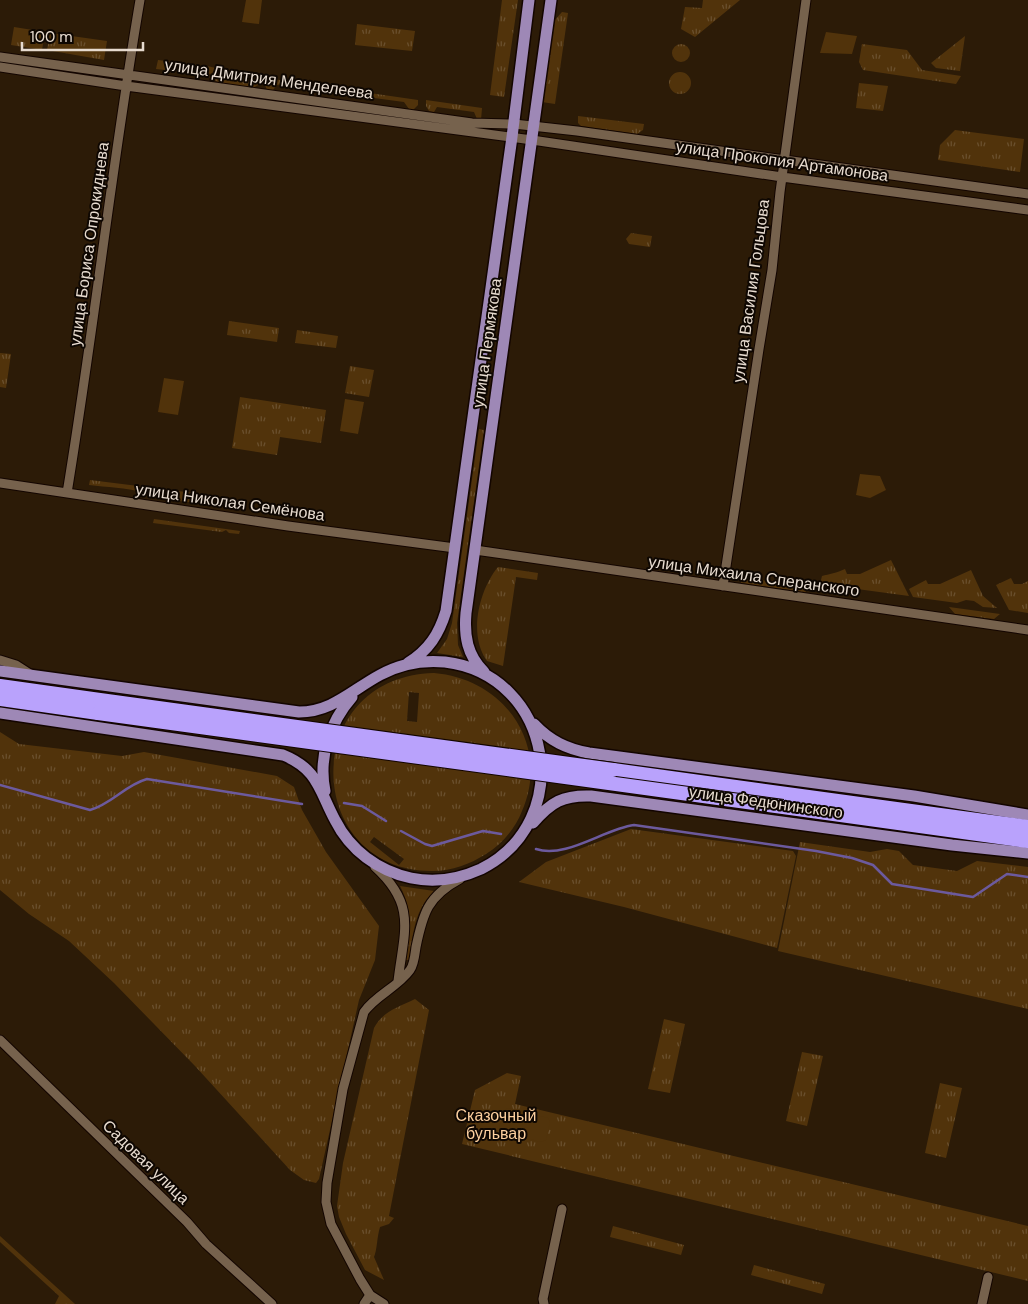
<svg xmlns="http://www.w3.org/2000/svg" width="1028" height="1304" font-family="'DM Sans',sans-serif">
	<defs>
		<pattern id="grass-tufts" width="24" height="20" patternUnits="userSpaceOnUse" patternTransform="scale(1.25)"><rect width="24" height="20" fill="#51330b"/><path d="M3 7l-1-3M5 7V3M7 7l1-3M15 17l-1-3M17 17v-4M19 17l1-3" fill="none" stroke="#6a502e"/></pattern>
	</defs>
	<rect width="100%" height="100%" fill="#2c1b07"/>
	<path fill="url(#grass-tufts)" fill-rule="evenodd" d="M 502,0 L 518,0 L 504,97 L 490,95 Z
		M 703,0 L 740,0 L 695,37 L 681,29 L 685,7 L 702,8 Z
		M 562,12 L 568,13 L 555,104 L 542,102 L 553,22 Z
		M 357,24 L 415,31 L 412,51 L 355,45 Z
		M 14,27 L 45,32 L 42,50 L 11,45 Z
		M 50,33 L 107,41 L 104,60 L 47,50 Z
		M 965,36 L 960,71 L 936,68 L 931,63 Z
		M672 53a9 9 0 1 1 18 0a9 9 0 1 1-18 0Z
		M 862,44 L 907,50 L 922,70 L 961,76 L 956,84 L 863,70 L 859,62 Z
		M 158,60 L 207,66 L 259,78 L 258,85 L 253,88 L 218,82 L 203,74 L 156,69 Z
		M669 83a11 11 0 1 1 22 0a11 11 0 1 1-22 0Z
		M 266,78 L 418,100 L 418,105 L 413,110 L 409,109 L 404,102 L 277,85 L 273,90 L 267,90 L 265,85 Z
		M 859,83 L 888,86 L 883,111 L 856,108 Z
		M 426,100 L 482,108 L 481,120 L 477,119 L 474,112 L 437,107 L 434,112 L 429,111 L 426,106 Z
		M 578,116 L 644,124 L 643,130 L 637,134 L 581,126 L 578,123 Z
		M 955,130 L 1024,139 L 1020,172 L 938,160 L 940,145 Z
		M 631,233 L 652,236 L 650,247 L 629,244 L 626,239 Z
		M 229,321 L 279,328 L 277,342 L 227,335 Z
		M 297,330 L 338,336 L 336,348 L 295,343 Z
		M 0,353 L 11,354 L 6,388 L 0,387 Z
		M 350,366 L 374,370 L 369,397 L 345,393 Z
		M 240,397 L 326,410 L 321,443 L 280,437 L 277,455 L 232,448 Z
		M 479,429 L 484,430 L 457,623 L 458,645 L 463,657 L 437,653 L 447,639 L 452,623 Z
		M 90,480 L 210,495 L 212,496 L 212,500 C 187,507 167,497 143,492 C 126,488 107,487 89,485 Z
		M 154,519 L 240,531 L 239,534 L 229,533 L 226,530 L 222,532 L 153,523 Z
		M 891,560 L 909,596 L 820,584 L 822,576 C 829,574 837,573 845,569 L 847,574 L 860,574 Z
		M 498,567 L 538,573 L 537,580 L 516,577 L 503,666 L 487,661 C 468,635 479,590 498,567 Z
		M 971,570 L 983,596 L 997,608 L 983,607 L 974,601 L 966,600 L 957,603 L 913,597 L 909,589 L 926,580 L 928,584 L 940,584 Z
		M 742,578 L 811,586 L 805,592 L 741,583 Z
		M 1011,578 L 1014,584 L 1022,584 L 1028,581 L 1028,613 L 1009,610 L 996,585 Z
		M 949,607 L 1000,614 L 994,619 L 955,614 Z
		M 434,673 C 504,679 551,744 522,811 C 515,829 502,844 486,854 C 470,864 452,871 433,871 C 303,872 297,677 434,673 ZM 409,692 L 419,693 L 417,722 L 407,721 ZM 374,837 L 404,859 L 399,865 L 370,842 Z
		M 0,732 L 19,744 L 122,756 L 144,752 L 277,776 L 294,787 L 302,810 L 326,852 L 379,926 L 375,960 L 359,1000 L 319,1179 L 316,1183 L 304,1180 L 290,1170 L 195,1066 L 114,983 L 69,941 L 29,914 L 0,890 Z
		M 631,829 L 793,851 L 796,856 L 777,948 L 624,907 L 519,882 L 546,862 Z
		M 800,842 L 870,852 L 887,849 L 899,851 L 913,865 L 957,871 L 977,861 L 1028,867 L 1028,1009 L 778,951 Z
		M 400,886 L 434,891 C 414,910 413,935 409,960 L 406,960 C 409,931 414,913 400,886 Z
		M 415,999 L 429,1010 L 389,1216 L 394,1218 L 389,1224 L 380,1227 C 377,1236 377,1251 374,1257 L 384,1280 L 365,1270 L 346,1234 L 339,1217 L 337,1206 L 343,1163 L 374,1028 C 383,1011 399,1007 415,999 Z
		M 664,1019 L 685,1024 L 670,1093 L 648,1089 Z
		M 802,1052 L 823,1056 L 807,1126 L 786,1121 Z
		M 507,1073 L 521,1076 L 515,1104 L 1028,1226 L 1028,1281 L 462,1144 L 475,1090 Z
		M 940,1083 L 962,1088 L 946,1158 L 925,1153 Z
		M 613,1226 L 684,1245 L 681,1255 L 610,1237 Z
		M 0,1236 L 75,1304 L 55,1304 L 59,1296 L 0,1242 Z
		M 754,1265 L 825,1284 L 822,1294 L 751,1275 Z"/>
	<path fill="#51330b" d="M 246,0 L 262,0 L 259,24 L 242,22 Z
		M 826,32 L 857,36 L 852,54 L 820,53 Z
		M 164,378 L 184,381 L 178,415 L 158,412 Z
		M 345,399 L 364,402 L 358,434 L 340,431 Z
		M 860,474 L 880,476 L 886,490 L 870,498 L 856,495 Z
		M 507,1108 L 548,1118 L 550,1122 L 546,1140 L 541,1142 L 502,1132 L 499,1128 L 504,1112 Z"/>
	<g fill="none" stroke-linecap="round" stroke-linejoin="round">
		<path stroke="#6c5a9e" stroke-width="2.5" d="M 0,785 L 90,810 C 112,804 125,785 147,779 L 302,804
			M 344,803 L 362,806 L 386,821
			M 401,831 L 425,844 L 432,846 L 483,831 L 501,834
			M 536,849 C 566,859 604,829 634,825 L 816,851 L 852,858 L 873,865 L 892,884 L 973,897 L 1007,874 L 1028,877"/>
		<g stroke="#130500" stroke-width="11">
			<path id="minor" d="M 0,57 L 472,123 L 514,124 L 577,131 L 1028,194
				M 0,67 L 126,86 L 532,140 L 782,177 L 1028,210
				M 0,483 L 288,526 L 455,548
				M 67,493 C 94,329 112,164 140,0
				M 475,550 L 1028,630
				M 723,586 L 759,349 L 772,270 L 780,192 L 806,0
				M 0,660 L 16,665 L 30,674
				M 375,867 C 417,905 404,931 398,981
				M 0,1040 L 187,1222 L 206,1244 L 272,1304
				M 364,1304 L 370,1295
				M 384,1304 L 370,1295 L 360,1279 L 331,1224 L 326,1202 L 327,1183 L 343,1089 L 364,1012 C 376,995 398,987 410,970 C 414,965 415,954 416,947 C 423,913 428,896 460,879
				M 544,1304 L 543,1299 L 562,1209
				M 982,1304 L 988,1277"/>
		</g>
		<g stroke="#130500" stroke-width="14">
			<path id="major" d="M 408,663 C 429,650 439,634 446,611 L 512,137 L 529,0
				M 0,671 L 299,712 C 332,712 352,690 380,675 C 400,664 423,660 445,662 C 553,675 577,821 481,869 C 459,879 434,883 411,878 C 378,871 350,850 335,820 C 319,790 318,769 283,755 L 0,713
				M 484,672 C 467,655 464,636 466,613 L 551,0
				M 534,724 C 550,741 567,749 589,753 L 914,796 L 1028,815
				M 325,791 C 318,757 330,722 352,697
				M 533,823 C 551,802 563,795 591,796 L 952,845 L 1028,853"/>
		</g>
		<g stroke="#130500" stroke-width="16">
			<path id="highway" d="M 0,686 L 100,700
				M 0,699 L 98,713
				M 613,770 L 1028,827
				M 783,807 L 1028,841"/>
		</g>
		<use href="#minor" stroke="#76624d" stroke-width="9"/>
		<use href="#major" stroke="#9e88b6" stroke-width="11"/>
		<use href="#highway" stroke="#b9a2fc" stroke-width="14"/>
		<g stroke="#130500" stroke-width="16" stroke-linecap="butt">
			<path id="highway-bridge" d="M 100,700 L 613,770
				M 98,713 L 783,807"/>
		</g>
		<use href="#highway-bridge" stroke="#b9a2fc" stroke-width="14"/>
	</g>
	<g text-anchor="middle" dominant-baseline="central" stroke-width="4" stroke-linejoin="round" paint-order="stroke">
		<g font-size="16" fill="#e7dbcf" stroke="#0e0702">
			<text transform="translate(269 79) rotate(8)">улица Дмитрия Менделеева</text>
			<text transform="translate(782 161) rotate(8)">улица Прокопия Артамонова</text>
			<text transform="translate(89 244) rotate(-82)">улица Бориса Опрокиднева</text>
			<text transform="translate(751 291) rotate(-82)">улица Василия Гольцова</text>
			<text transform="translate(487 343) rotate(-82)">улица Пермякова</text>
			<text transform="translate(230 502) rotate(8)">улица Николая Семёнова</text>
			<text transform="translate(754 576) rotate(8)">улица Михаила Сперанского</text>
			<text transform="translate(766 802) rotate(8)">улица Федюнинского</text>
			<text transform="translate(146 1162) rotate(44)">Садовая улица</text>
		</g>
		<g font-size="16" fill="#fccf9e" stroke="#0e0702">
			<text x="496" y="1115">Сказочный<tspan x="496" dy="18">бульвар</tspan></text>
		</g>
	</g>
	<path d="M22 42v8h121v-8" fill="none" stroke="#e7dbcf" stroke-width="2.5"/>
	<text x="30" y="42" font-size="15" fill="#e7dbcf" stroke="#0e0702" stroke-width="4" paint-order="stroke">100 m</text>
</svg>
